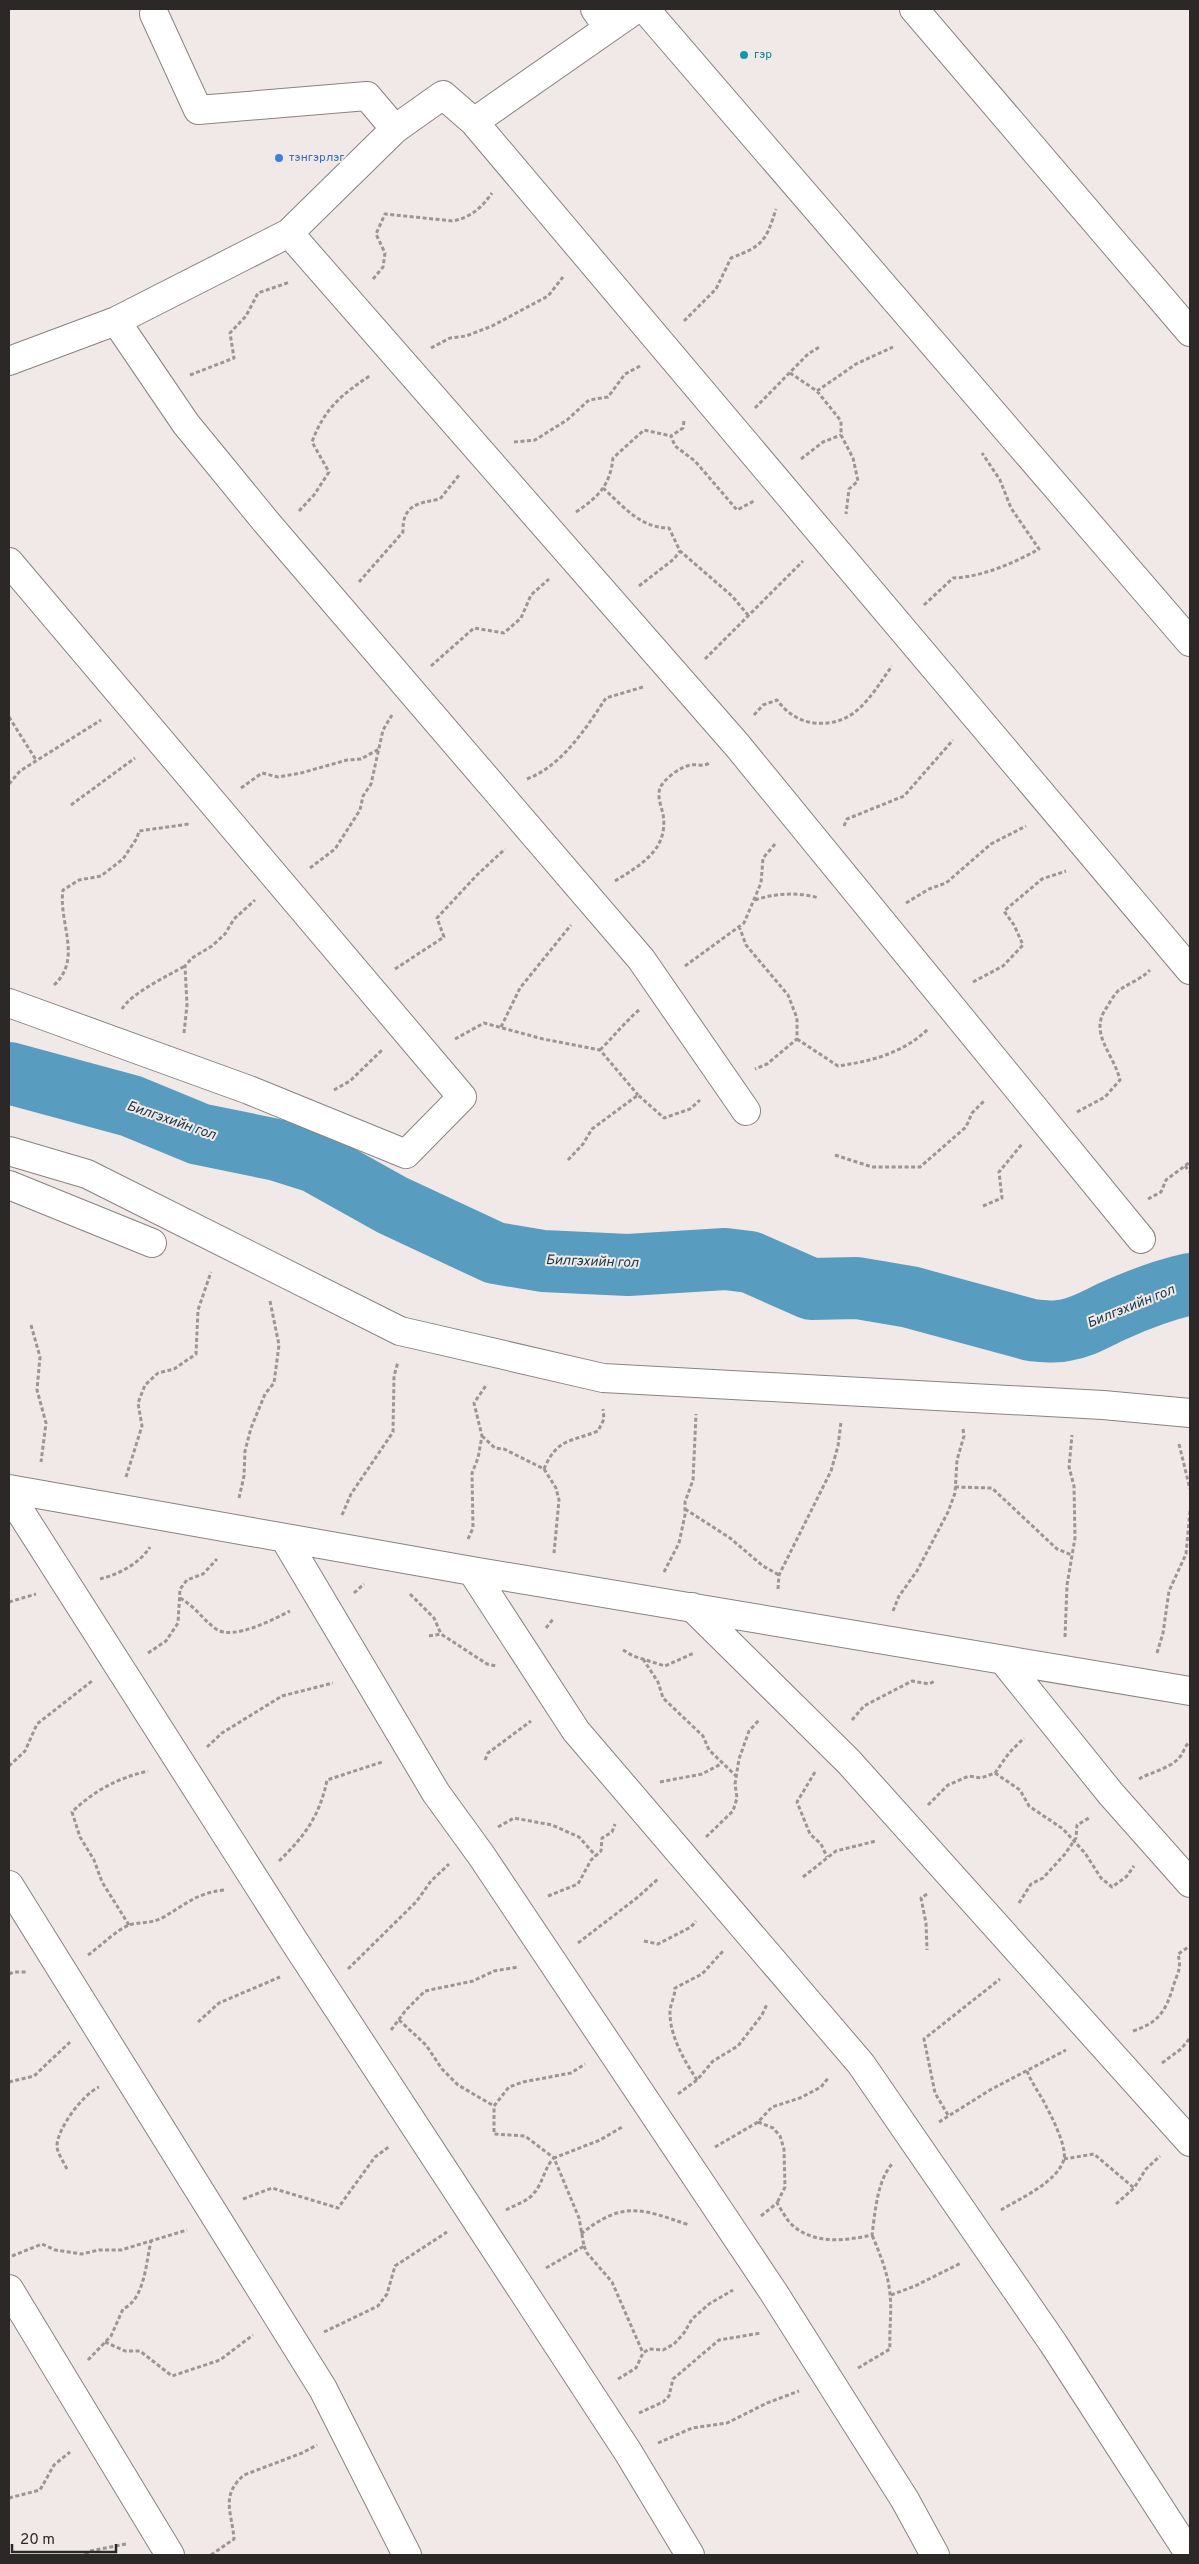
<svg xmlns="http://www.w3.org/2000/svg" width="1199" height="2564" font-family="Overpass,sans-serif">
	<rect width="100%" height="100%" fill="#f0e9e7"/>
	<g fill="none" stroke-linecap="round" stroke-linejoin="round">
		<path stroke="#589cbf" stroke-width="62" d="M 9,1073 L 131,1106 L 199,1134 L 277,1150 L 315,1162 L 392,1205 L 495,1253 L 543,1261 L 628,1265 L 725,1259 L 750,1262 L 811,1289 L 857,1288 L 910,1297 L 1031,1330 C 1043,1331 1055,1333 1066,1330 C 1084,1327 1097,1318 1113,1311 C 1137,1300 1164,1290 1190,1284"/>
		<g stroke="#898381" stroke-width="30">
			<path id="minor" d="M 595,9 L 608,28
				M 645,9 L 1190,642
				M 914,9 L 1190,332
				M 154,14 L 198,110 L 367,96 L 395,129
				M 474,122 L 1190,970
				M 289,233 L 737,745 L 1141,1239
				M 116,321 L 186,424 L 267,523 L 641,959 L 746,1111
				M 9,361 L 116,321 L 289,233 L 395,129 L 443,95 L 474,122 L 636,9
				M 9,562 L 462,1097 L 406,1154 L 249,1090 L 9,1003
				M 9,1151 L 87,1174 L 400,1331 L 603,1378 L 1103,1405 L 1190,1413
				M 9,1185 L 152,1243
				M 9,1489 L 472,1571 L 1190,1691
				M 9,1494 L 294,1941 L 628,2452 L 690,2555
				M 285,1539 L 436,1793 L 481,1855 L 774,2293 L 905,2500 L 935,2555
				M 472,1571 L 576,1731 L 861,2064 L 1053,2343 L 1190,2555
				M 692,1607 L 849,1762 L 1190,2142
				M 1003,1660 L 1111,1794 L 1190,1883
				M 9,1885 L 323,2389 L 407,2555
				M 9,2289 L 170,2555"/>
		</g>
		<path stroke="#9b9695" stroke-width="3" stroke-dasharray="4 2.5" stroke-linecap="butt" d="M 373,279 L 383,267 L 385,253 L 376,234 L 385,214 L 453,221 C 472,217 482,207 492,193
			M 684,321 L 716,289 L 731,258 C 763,246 766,241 776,209
			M 431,348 L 450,338 L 466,336 L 492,326 L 548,296 L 563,277
			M 790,373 L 817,391 L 841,421 L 841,435 L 853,458 L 858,481 L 849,489 L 846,514
			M 190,375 L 234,358 L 230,333 L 246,316 L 258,293 L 290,282
			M 817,391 L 856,364 L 893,347
			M 755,408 L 808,354 L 821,346
			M 684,421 L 683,428 L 671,436 L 675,446 L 695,461 L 737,510 L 754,501
			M 514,442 L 535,440 L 567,420 L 589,400 L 608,397 L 625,374 L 640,366
			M 801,459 L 823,442 L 841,435
			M 603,488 C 623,506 640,528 669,528 L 680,551 L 732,596 L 748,615
			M 299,511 L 314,495 L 329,472 L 312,442 C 324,409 342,394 371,375
			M 576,512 C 598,497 610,486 613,458 L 644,430 L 671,436
			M 359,582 L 403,532 C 402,505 418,503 440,499 L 460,474
			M 639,586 L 674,559 L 680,551
			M 924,605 L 953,578 C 982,577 1014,563 1039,549 L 1011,508 L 1000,480 L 982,453
			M 705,659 L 803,561
			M 431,666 L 474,628 L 504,633 L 521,618 L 531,595 L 549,579
			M 754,715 L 763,705 L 777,700 C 786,712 798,721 814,723 C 856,727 871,695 892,666
			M 9,717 L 36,760
			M 527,779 C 563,765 586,728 606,698 L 643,687
			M 9,784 L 20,771 L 101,720
			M 241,788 L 262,773 L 278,777 L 301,773 L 347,760 L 361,759 L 379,749
			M 71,805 L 135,758
			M 844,826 L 847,819 L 904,796 L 953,740
			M 310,868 L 335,849 L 360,810 L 363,796 L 371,784 L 383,730 L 392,715
			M 615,881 C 641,865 669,849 663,814 C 661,806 657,796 660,788 C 664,779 681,766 691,765 C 697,764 704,767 709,763
			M 755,900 C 776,893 799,892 819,898
			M 906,903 L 929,889 L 946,883 L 991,844 L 1026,826
			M 739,926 L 746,945 L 788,995 L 797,1018 L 797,1039 L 767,1064 L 755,1069
			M 685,966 L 744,923 L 761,883 L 763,858 L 776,843
			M 395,969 L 444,937 L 437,918 L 477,875 L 505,849
			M 973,982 L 1003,966 L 1023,945 L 1014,925 L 1004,911 L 1042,879 L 1066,871
			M 54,985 C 83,959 58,922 63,890 L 79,880 L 101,876 L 123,859 L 137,838 L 139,831 L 189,824
			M 122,1009 C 130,994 169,975 185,966
			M 501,1027 L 520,988 L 571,925
			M 184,1033 L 187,1005 L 185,966 L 192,958 L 212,946 L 225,934 L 234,919 L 255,900
			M 455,1039 L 484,1023 L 543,1039 L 600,1050 L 638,1095
			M 797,1039 L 838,1066 C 872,1061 904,1053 929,1028
			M 600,1050 C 614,1036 625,1022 639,1010
			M 334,1090 L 350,1081 L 382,1050
			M 1077,1112 L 1105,1097 L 1120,1080 C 1113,1052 1088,1033 1107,1007 C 1110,1002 1114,995 1118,991 C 1129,983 1140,980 1150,970
			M 835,1155 L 872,1167 L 920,1167 L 966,1127 L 972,1113 L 985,1100
			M 568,1160 L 583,1144 L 592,1129 L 638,1095 L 664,1118 L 690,1109 L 700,1100
			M 1185,1166 L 1190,1172
			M 1148,1199 L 1161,1192 L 1166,1180 L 1190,1162
			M 983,1206 L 1002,1198 L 999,1172 L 1022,1144
			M 31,1325 L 40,1357 L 37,1390 L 46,1423 L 41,1462
			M 482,1436 L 495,1448 L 504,1449 L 544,1469 L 556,1488 L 559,1500 L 554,1553
			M 1179,1444 L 1190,1489
			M 544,1469 C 557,1438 571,1442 598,1431 L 604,1419 L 603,1409
			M 126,1477 L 142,1426 L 138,1403 L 145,1385 L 158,1373 L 174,1369 L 196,1354 L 198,1310 L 211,1272
			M 955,1487 L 992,1488 L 1057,1549 L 1072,1555
			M 239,1498 L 244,1476 L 245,1451 L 251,1428 L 265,1394 L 274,1383 L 279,1345 L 270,1301
			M 685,1509 L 730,1538 L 763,1566 L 779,1575
			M 342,1515 L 351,1494 L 393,1432 L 394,1376 L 398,1362
			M 468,1539 L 473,1528 L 472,1473 L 478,1458 L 482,1436 L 474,1403 L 487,1384
			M 664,1572 L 679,1543 L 685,1515 L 685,1502 L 693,1480 L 696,1414
			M 100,1579 C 119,1574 139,1564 150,1547
			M 778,1589 L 779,1575 L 831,1471 L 838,1446 L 841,1422
			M 354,1593 L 364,1584
			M 410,1594 L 434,1618 L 441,1634
			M 180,1598 C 197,1608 202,1619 216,1629 C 233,1641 274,1619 290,1611
			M 9,1602 L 36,1594
			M 893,1611 L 899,1596 L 917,1571 L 948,1512 L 955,1493 L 957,1460 L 964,1436 L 963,1429
			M 546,1628 L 554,1618
			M 429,1636 L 441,1634 L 487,1664 L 496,1666
			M 1065,1637 L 1067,1585 L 1075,1538 L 1074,1486 L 1069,1467 L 1072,1435
			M 623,1650 L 633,1656 L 665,1666 L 694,1653
			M 148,1653 L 166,1641 L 178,1623 L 180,1589 L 187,1580 L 203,1574 L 217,1559
			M 1157,1653 L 1163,1633 L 1169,1591 L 1186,1554 L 1190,1511
			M 643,1659 L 658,1682 L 663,1698 L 703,1736 L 709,1750 L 736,1776
			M 852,1720 L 864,1706 L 912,1681 L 929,1684 L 935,1681
			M 207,1747 L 222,1733 L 282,1696 L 333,1683
			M 485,1760 L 488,1753 L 531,1721
			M 9,1766 L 25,1751 L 37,1724 L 92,1681
			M 815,1772 L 797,1802 L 810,1834 L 821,1844 L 827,1857
			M 995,1773 L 1020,1790 L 1029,1806 L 1063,1829 L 1085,1853 L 1101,1878 L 1112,1887 L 1126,1877 L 1134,1866
			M 1139,1779 C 1151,1772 1169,1769 1179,1758 C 1184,1753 1184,1746 1190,1742
			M 660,1782 L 702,1774 L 721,1764
			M 928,1805 L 948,1785 L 969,1776 L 981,1778 L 995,1773 L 1009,1753 L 1024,1738
			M 498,1827 L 514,1818 L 552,1825 L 579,1837 L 596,1856
			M 706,1837 L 733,1811 L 737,1798 L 735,1784 L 739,1759 L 749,1731 L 760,1719
			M 279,1861 C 305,1836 320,1815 327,1780 L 382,1762
			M 803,1877 L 836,1851 L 876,1841
			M 927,1894 L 921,1898 L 926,1923 L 927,1950
			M 548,1896 L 578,1884 L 591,1860 L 601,1851 L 602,1838 L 612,1832 L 615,1824
			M 1019,1903 L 1031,1884 L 1043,1878 L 1065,1854 L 1076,1838 L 1077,1825 L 1089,1818
			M 129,1925 L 102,1882 L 94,1860 L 80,1837 L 72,1812 C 95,1790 118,1778 148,1771
			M 644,1941 L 658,1944 L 691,1927 L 696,1921
			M 578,1943 L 638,1897 L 659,1878
			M 88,1955 C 101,1946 115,1931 129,1925 C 138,1922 150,1924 162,1918 C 185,1905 196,1893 224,1890
			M 348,1969 L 416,1902 L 431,1881 L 449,1864
			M 9,1974 L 14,1972 L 26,1972
			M 399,2020 L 426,2045 L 442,2069 L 458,2085 L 494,2106
			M 198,2022 L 219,2003 L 280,1977
			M 391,2030 L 406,2010 L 425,1991 L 473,1981 L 494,1971 L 518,1967
			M 1133,2031 C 1158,2023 1166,2011 1173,1987 C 1177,1973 1182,1970 1178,1954 L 1190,1946
			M 1162,2063 L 1181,2049 L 1190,2038
			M 697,2080 C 684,2060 669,2035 670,2010 C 671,2003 675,1996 675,1988 L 702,1974 L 724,1950
			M 9,2082 L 34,2076 L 70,2042
			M 678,2094 L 697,2080 L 713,2061 L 738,2046 L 762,2015 L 767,2004
			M 948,2115 L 935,2093 L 924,2039 L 1000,1979
			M 758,2122 L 773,2128 L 780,2136 L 784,2149 L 785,2187 L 777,2203
			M 939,2122 L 990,2090 L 1066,2050
			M 715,2147 L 758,2122 L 772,2107 L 800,2098 L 821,2087 L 829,2077
			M 1064,2159 L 1094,2154 L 1134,2188
			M 67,2169 C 64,2163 58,2154 57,2147 C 56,2130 83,2094 99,2087
			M 243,2199 L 272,2188 L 338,2208 L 375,2157 L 390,2146
			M 1116,2204 L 1134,2188 L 1146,2169 L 1160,2156
			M 506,2210 C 516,2204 527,2202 534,2193 C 543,2183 545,2166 554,2158 L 525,2136 L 494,2134 L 494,2106 L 509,2087 L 523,2082 L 571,2073 L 585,2064
			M 1001,2210 C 1019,2199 1058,2182 1064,2159 C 1067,2148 1053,2119 1047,2108 C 1041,2095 1032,2084 1027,2071
			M 761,2216 L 777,2203 C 781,2209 785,2217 790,2223 C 812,2245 844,2241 872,2235 C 875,2213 877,2181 892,2164
			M 581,2234 C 623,2200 642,2209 689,2225
			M 584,2246 L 587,2253 L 612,2282 L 643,2353
			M 12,2256 L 42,2244 L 55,2250 L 82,2254 L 99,2250 L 121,2250 L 187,2230
			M 546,2268 L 584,2246 L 579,2218 L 554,2158 L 600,2140 L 624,2126
			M 891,2295 L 915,2286 L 961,2263
			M 324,2332 L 378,2306 L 387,2294 L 395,2266 L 447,2232
			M 105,2342 L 125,2351 L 140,2351 L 172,2376 L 220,2360 L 253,2335
			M 88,2360 L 111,2336 L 123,2309 C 145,2299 146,2262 151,2241
			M 858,2368 L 890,2349 C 889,2330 892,2312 890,2294 C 888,2273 880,2254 872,2235
			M 618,2379 L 636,2368 L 643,2353 L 649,2349 L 663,2350 L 674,2344 L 684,2333 L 692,2319 L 709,2304 L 733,2290
			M 639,2413 L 663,2402 L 669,2396 L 673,2379 L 719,2340 L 761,2333
			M 658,2443 L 692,2428 L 727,2423 L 767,2403 L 799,2391
			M 9,2498 L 40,2490 L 54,2465 L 70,2452
			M 85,2555 L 90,2551 L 126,2544
			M 211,2555 L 234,2539 C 232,2512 220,2496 244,2475 L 302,2453 L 317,2445"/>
		<use href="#minor" stroke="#fff" stroke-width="28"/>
	</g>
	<circle fill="#0f9aa8" stroke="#f0e9e7" stroke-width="2" cx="744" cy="55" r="5"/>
	<circle fill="#3f7fe0" stroke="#f0e9e7" stroke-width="2" cx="279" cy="158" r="5"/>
	<g text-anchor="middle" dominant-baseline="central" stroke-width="4" stroke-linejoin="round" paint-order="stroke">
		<g font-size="12" fill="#0d838f" stroke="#f0e9e7" text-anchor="start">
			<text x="754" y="55">гэр</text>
		</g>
		<g font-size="12" fill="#366cbe" stroke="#f0e9e7" text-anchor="start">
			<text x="289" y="158">тэнгэрлэг</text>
		</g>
		<g font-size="14" font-style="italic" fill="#173747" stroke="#f0e9e7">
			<text transform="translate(171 1121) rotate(19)">Билгэхийн гол</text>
			<text transform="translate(592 1262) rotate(2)">Билгэхийн гол</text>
			<text transform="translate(1131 1307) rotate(-22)">Билгэхийн гол</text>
		</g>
	</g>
	<rect width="1199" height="2564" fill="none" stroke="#2b2827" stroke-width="20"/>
	<path d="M12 2544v8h104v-8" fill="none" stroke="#2b2827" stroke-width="2.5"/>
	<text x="20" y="2544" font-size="15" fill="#2b2827" stroke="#f0e9e7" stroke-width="4" paint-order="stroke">20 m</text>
</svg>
